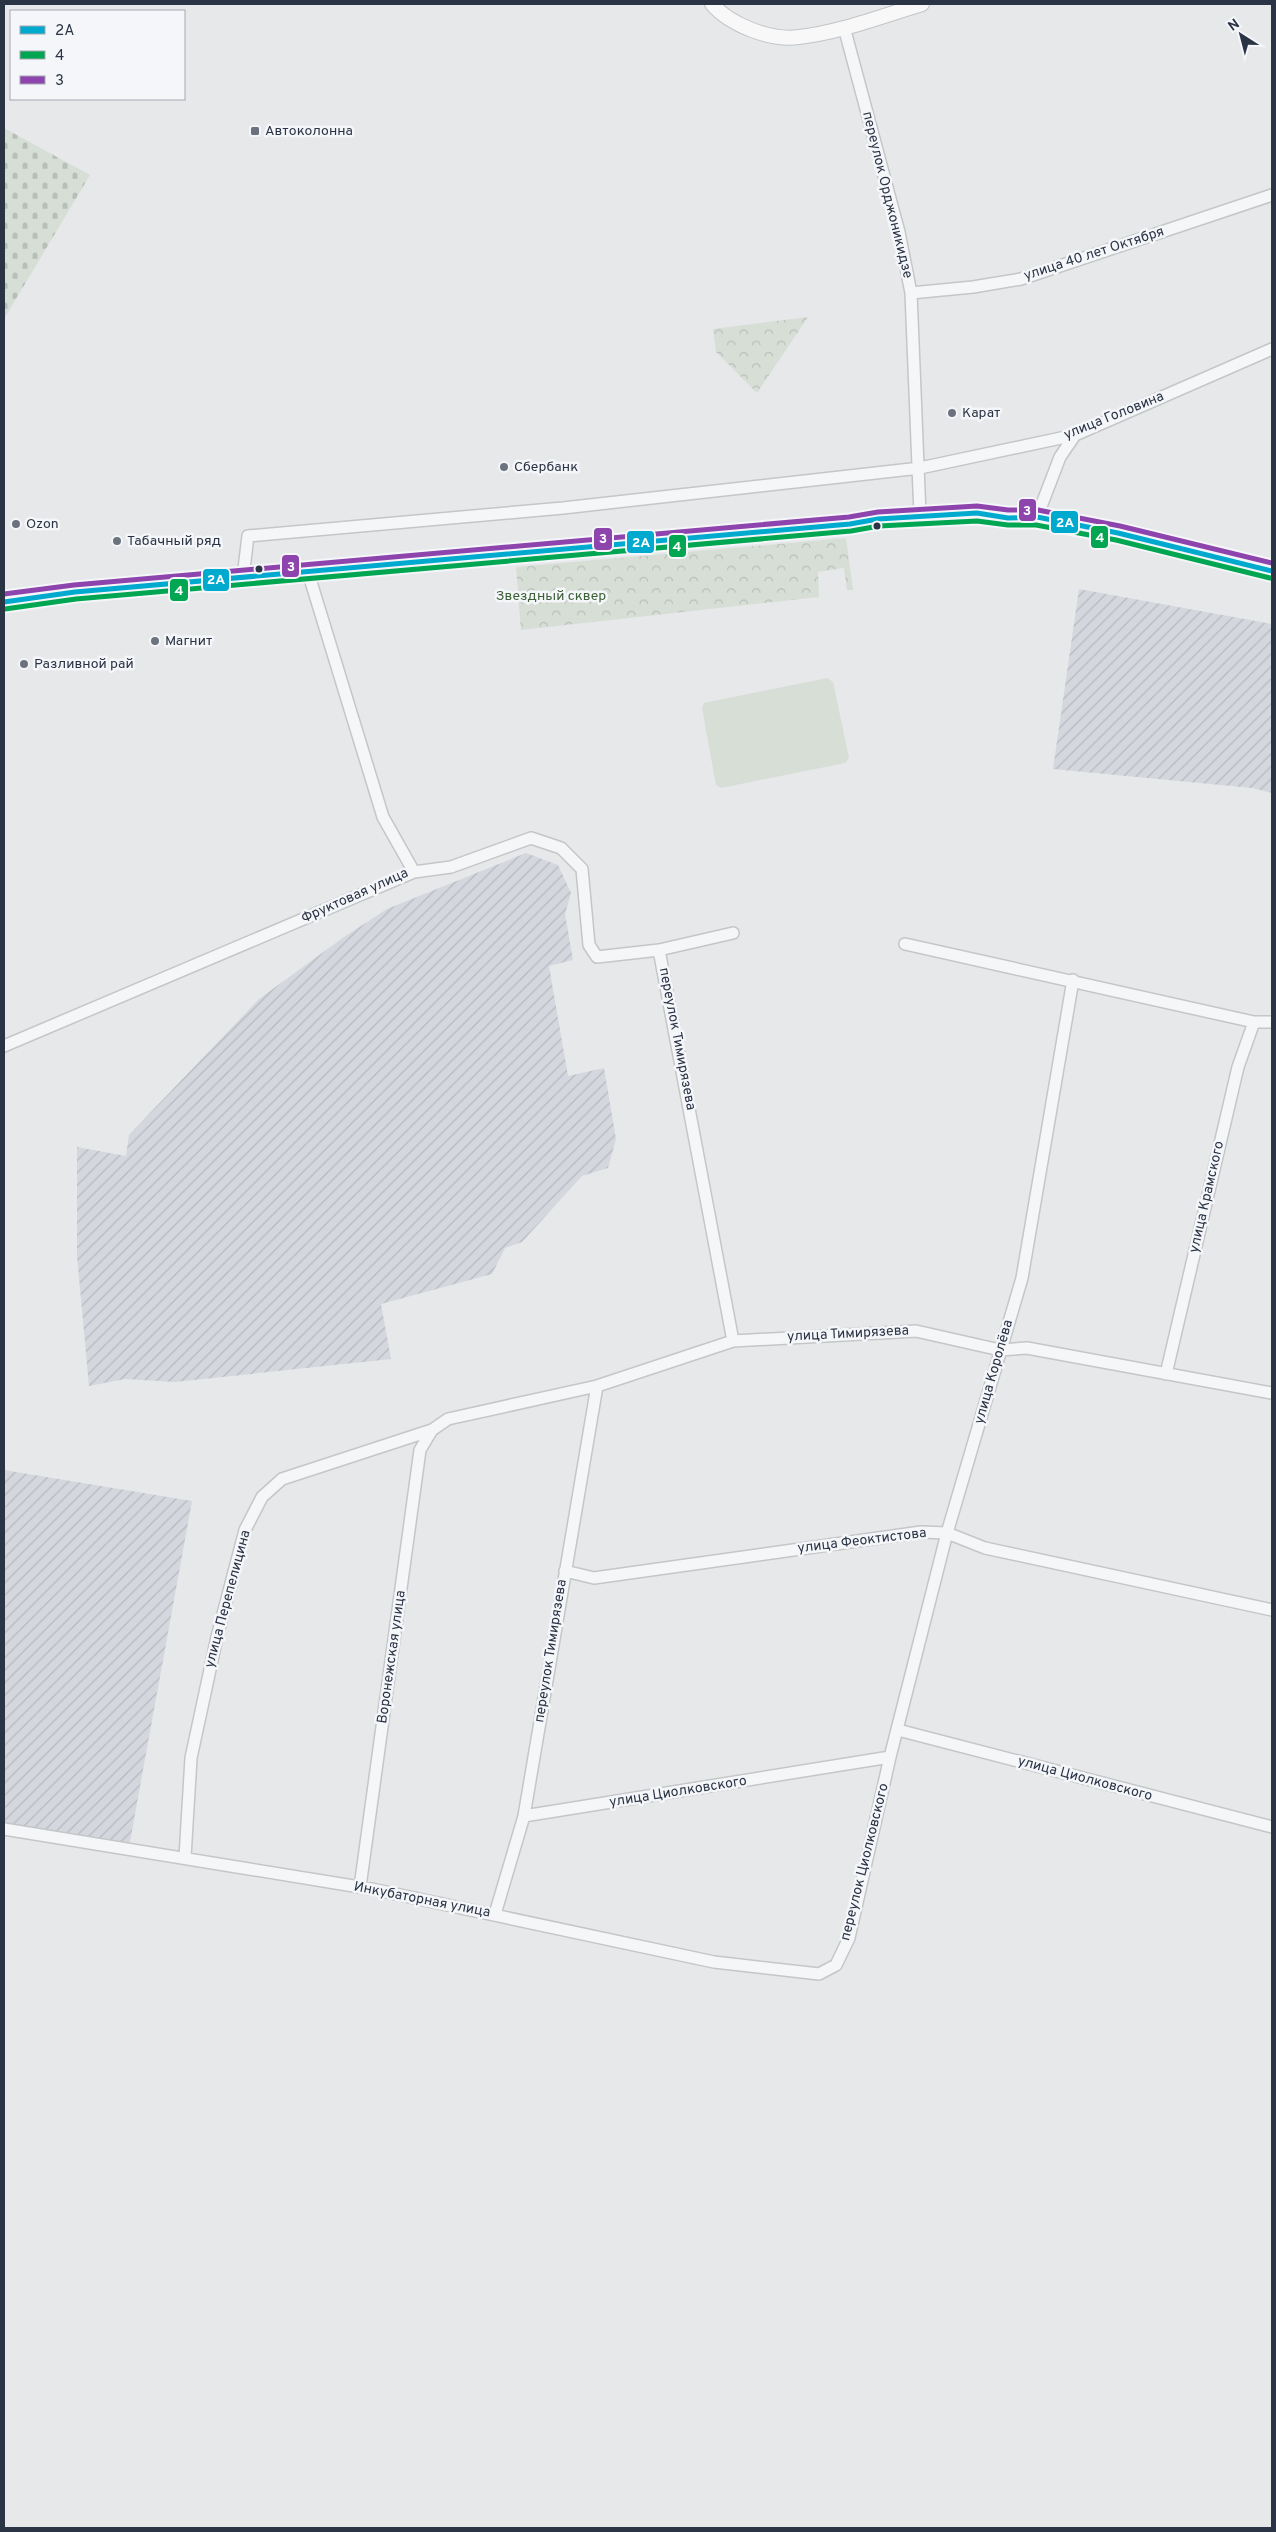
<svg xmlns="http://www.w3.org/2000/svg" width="1276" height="2532" font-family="Overpass,sans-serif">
	<defs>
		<pattern id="industrial-furrows" width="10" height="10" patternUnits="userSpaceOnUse" patternTransform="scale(1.25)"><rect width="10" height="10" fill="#d4d7dd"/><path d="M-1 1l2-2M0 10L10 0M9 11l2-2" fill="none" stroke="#b6b9bf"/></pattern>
		<pattern id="cemetery-stones" width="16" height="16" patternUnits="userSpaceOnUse" patternTransform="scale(1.25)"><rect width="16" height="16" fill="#d6ded6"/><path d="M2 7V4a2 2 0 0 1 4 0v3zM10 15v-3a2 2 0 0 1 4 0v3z" fill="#b8bfb9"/></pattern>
		<pattern id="park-crowns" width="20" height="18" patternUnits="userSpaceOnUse" patternTransform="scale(1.25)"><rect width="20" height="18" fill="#d6ded6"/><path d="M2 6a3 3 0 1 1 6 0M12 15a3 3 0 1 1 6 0" fill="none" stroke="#b8bfb9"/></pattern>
	</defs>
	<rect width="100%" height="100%" fill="#e6e8ea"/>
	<path fill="url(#industrial-furrows)" d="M 1079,589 L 1272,624 L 1272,793 L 1252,788 L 1053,769 Z
		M 526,853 L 558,865 L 571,893 L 565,914 L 573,960 L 549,966 L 568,1076 L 604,1068 L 616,1139 L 608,1168 L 582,1176 L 522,1242 L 505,1248 L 492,1274 L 381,1304 L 391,1359 L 175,1382 L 125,1379 L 89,1386 L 77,1256 L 77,1147 L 126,1156 L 129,1135 L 259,999 L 344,937 L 387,909 Z
		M 4,1470 L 192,1501 L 129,1847 L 4,1825 Z"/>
	<path fill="url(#cemetery-stones)" d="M 4,128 L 90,175 L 4,319 Z"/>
	<path fill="url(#park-crowns)" d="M 808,317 L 757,393 L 716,352 L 713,329 Z
		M 846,538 L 853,590 L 847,590 L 844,568 L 818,572 L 819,597 L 521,630 L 516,567 Z"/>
	<path fill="#d6ded6" d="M 827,678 L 833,682 L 849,758 L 845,763 L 721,788 L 716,785 L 702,708 L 704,703 Z"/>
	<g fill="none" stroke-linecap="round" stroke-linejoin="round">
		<g stroke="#c4c6c8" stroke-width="14">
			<path id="minor" d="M 844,27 L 899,232 L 911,293 L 920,515
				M 911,293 L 973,287 L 1021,279 L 1272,195
				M 1037,517 L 1060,457 L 1075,435
				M 308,572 L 383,817 L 414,872
				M 243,577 L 248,536 L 563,508 L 920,468 L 1075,435 L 1272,349
				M 905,944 L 1254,1022 L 1272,1022
				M 659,950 L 733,933
				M 4,1046 L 414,872 L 451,867 L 531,838 L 561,848 L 582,869 L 589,945 L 597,957 L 659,950 L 733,1341
				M 1166,1374 L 1238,1067 L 1254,1022
				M 565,1571 L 594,1578 L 921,1532 L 947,1533 L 985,1548 L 1272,1610
				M 898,1730 L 1272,1827
				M 524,1816 L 890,1757
				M 4,1829 L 372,1889 L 714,1962 L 819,1974 L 836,1965 L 849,1938 L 890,1757 L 947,1533 L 1022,1278 L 1073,980
				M 185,1857 L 191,1758 L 217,1637 L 245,1530 L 262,1497 L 282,1479 L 432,1430 L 448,1419 L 597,1386 L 733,1341 L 916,1331 L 1000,1350 L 1027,1348 L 1272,1393
				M 360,1887 L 420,1450 L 432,1430
				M 495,1914 L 524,1816 L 597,1386"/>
		</g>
		<g stroke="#c2c5c8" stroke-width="16">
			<path id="major" d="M 712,4 C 730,25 771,41 799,37 C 841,32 882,16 922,4
				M 4,602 L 75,592 L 850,524 L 878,519 L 977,513 L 1008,518 L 1037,517 L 1118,533 L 1272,571"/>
		</g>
		<use href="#minor" stroke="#f5f6f7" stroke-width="11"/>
		<use href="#major" stroke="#f8f8f8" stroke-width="14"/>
		<g stroke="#f4f6f9" stroke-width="9">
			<path id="bus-1" d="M 4,602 L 75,592 L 850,524 L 878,519 L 977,513 L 1008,518 L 1037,517 L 1118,533 L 1272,571"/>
		</g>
		<g stroke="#f4f6f9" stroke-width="9">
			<path id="bus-2" d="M 5,609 L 76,599 L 851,531 L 879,526 L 977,521 L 1008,525 L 1036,525 L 1116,540 L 1270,578"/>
		</g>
		<g stroke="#f4f6f9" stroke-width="9">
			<path id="bus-3" d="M 4,594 L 74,585 L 849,517 L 878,512 L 977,506 L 1008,510 L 1038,510 L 1120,526 L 1272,563"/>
		</g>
		<use href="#bus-1" stroke="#00a9ce" stroke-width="5"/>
		<use href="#bus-2" stroke="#00a651" stroke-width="5"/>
		<use href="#bus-3" stroke="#8e44ad" stroke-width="5"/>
	</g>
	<g fill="#6c737f" stroke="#f4f6f9" stroke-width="2">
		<rect x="250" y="126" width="10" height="10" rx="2.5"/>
		<circle cx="952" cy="413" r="5"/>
		<circle cx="504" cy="467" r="5"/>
		<circle cx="16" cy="524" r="5"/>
		<circle cx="117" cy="541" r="5"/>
		<circle cx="155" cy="641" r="5"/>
		<circle cx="24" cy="664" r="5"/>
	</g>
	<g fill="#2b3445" stroke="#f4f6f9" stroke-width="2">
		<circle cx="877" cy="526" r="4.5"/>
		<circle cx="259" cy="569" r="4.5"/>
	</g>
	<g text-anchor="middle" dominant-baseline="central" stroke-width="5" stroke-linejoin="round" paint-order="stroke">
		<g font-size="14" fill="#2b3445" stroke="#f4f6f9" text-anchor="start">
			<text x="265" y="131">Автоколонна</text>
			<text x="962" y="413">Карат</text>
			<text x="514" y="467">Сбербанк</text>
			<text x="26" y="524">Ozon</text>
			<text x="127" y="541">Табачный ряд</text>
			<text x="165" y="641">Магнит</text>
			<text x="34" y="664">Разливной рай</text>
		</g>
		<g font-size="14" fill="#2b3445" stroke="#f4f6f9">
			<text transform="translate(887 195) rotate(76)">переулок Орджоникидзе</text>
			<text transform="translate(1094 254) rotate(-18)">улица 40 лет Октября</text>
			<text transform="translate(1114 416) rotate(-22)">улица Головина</text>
			<text transform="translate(355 896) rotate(-24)">Фруктовая улица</text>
			<text transform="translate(677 1039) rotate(79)">переулок Тимирязева</text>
			<text transform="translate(1207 1197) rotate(-77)">улица Крамского</text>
			<text transform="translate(848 1334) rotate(-3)">улица Тимирязева</text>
			<text transform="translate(994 1372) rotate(-74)">улица Королёва</text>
			<text transform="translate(862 1541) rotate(-7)">улица Феоктистова</text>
			<text transform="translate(228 1599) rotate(-75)">улица Перепелицина</text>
			<text transform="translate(551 1651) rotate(-81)">переулок Тимирязева</text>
			<text transform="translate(392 1657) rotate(-82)">Воронежская улица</text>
			<text transform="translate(1085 1779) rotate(15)">улица Циолковского</text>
			<text transform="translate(678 1792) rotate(-9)">улица Циолковского</text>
			<text transform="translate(865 1862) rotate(-76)">переулок Циолковского</text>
			<text transform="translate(422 1900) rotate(11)">Инкубаторная улица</text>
		</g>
		<g font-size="14" fill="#3f6138" stroke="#f4f6f9">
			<text x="551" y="596">Звездный сквер</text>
		</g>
	</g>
	<g stroke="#f4f6f9" stroke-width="2">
		<rect x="1018" y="498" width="19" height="24" rx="5" fill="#8e44ad"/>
		<rect x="1050" y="510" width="29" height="24" rx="5" fill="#00a9ce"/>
		<rect x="1090" y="525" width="19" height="24" rx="5" fill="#00a651"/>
		<rect x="593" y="527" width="20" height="24" rx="5" fill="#8e44ad"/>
		<rect x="626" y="530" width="29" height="24" rx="5" fill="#00a9ce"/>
		<rect x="668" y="534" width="19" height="24" rx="5" fill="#00a651"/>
		<rect x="281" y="554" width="19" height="24" rx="5" fill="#8e44ad"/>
		<rect x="202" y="568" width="28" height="24" rx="5" fill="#00a9ce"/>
		<rect x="169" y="578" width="20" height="24" rx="5" fill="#00a651"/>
	</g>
	<g font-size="14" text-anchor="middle" font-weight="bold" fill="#fff">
		<text x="1027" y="515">3</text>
		<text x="1065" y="527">2А</text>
		<text x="1100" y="542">4</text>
		<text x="603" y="543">3</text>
		<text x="641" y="547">2А</text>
		<text x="677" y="551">4</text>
		<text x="291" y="571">3</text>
		<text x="216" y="584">2А</text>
		<text x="179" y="595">4</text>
	</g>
	<rect width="1276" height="2532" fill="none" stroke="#2b3445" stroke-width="10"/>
	<rect x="10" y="10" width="175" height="90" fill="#f4f6f9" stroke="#a4a8b1"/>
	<rect x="20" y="26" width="25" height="8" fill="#00a9ce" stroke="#a4a8b1"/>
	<text x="55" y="35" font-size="15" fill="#2b3445">2А</text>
	<rect x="20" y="51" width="25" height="8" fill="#00a651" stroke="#a4a8b1"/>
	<text x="55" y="60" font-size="15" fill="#2b3445">4</text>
	<rect x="20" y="76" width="25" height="8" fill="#8e44ad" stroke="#a4a8b1"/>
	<text x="55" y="85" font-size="15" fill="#2b3445">3</text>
	<g transform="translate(1241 35) rotate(324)" stroke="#f4f6f9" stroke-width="4" paint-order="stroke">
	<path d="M0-4L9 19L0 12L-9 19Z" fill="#2b3445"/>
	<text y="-8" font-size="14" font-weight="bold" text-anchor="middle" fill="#2b3445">N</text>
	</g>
</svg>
